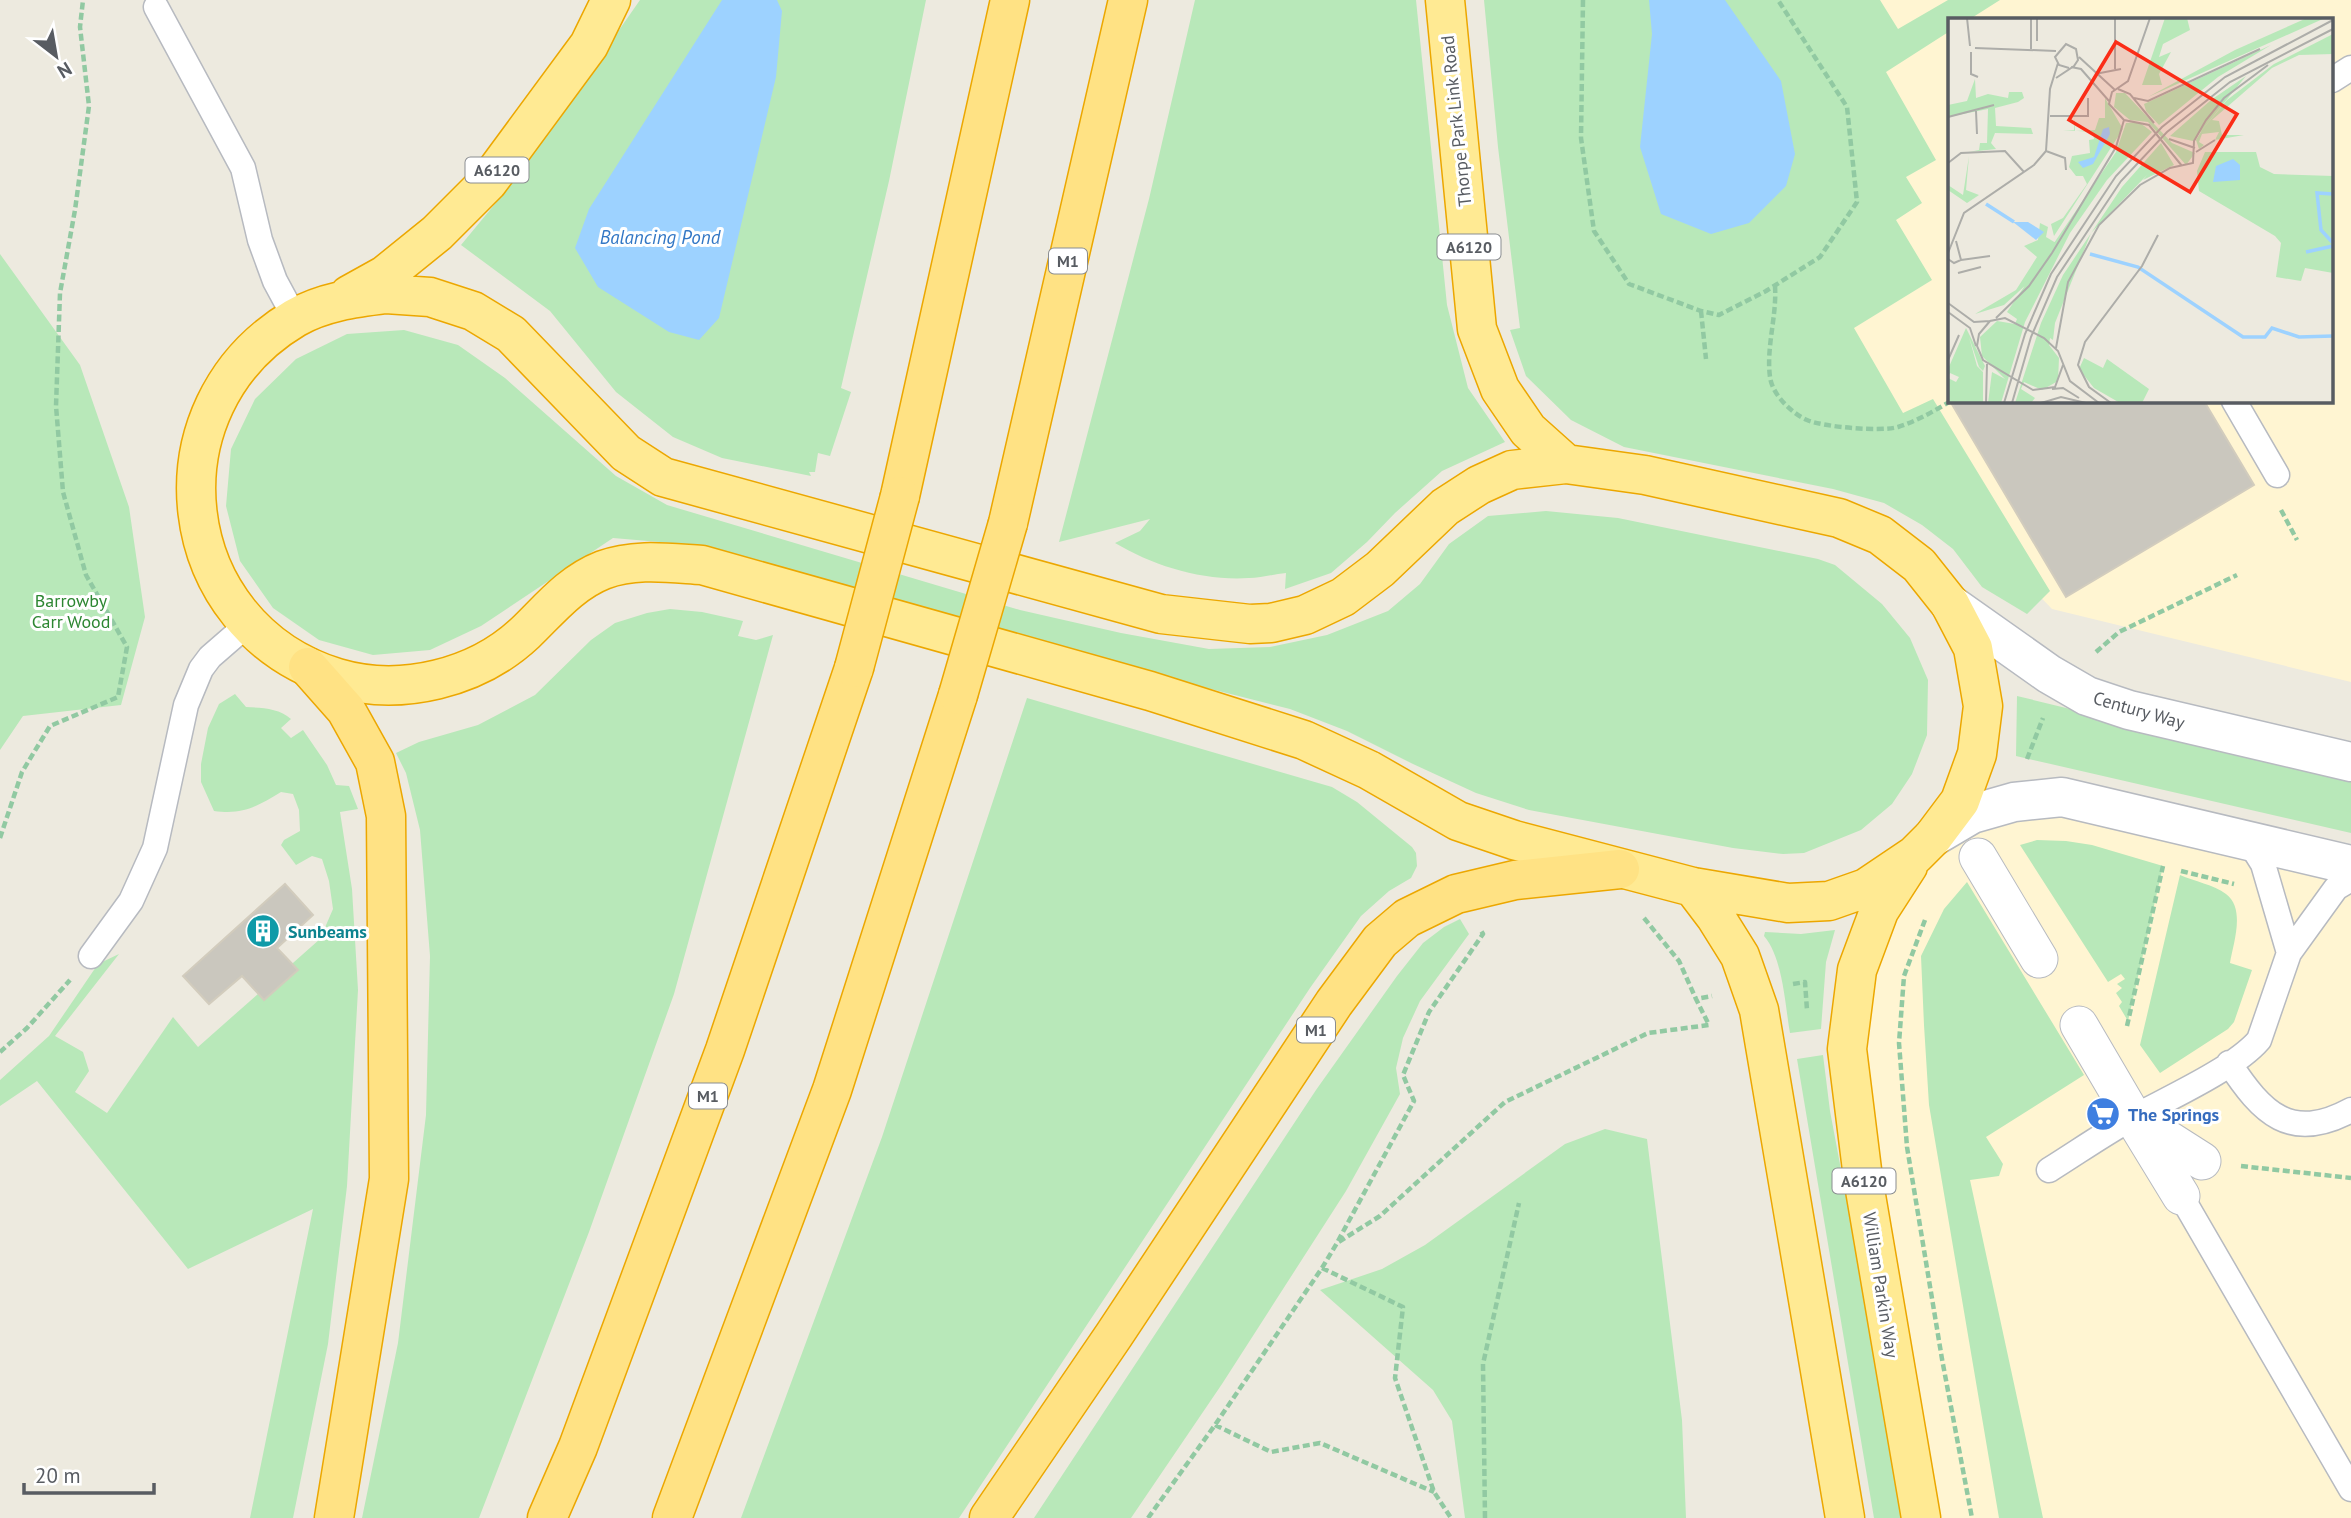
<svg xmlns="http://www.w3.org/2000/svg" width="2351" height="1518" font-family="'PT Sans',sans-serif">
	<rect width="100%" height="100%" fill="#edeadf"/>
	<path fill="#fff5d2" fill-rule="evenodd" d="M 1828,0 L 2351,0 L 2351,682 L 2052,609 L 1957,511 L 1825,433 ZM 1950,19 L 2332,19 L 2332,401 L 1950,401 Z
		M 2014,802 L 2351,865 L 2351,1518 L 1921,1518 L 1847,1049 L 1915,855 Z"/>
	<path fill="#b8e8b9" d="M 640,0 L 926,0 L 889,181 L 841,388 L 851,392 L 830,456 L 818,453 L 815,472 L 809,472 L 811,476 L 722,458 L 673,437 L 616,392 L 550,311 L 461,245 L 513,182 Z
		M 1195,0 L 1416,0 L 1447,305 L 1468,388 L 1505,442 L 1442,471 L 1395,513 L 1367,542 L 1331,573 L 1285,589 L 1286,573 C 1274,574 1261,578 1249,578 C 1202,581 1154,566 1115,543 L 1140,531 L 1150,519 L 1059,542 L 1149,199 Z
		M 1484,0 L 1880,0 L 1898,29 L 1948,0 L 2000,0 L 1970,19 L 1950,19 L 1950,31 L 1886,72 L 1936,160 L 1906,177 L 1922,203 L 1896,220 L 1932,280 L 1854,328 L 1903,413 L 1933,399 L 2050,591 L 2027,614 L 1982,587 L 1953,549 L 1922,525 L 1884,503 L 1833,489 L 1624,447 L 1571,420 L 1526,376 L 1510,330 L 1520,328 L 1498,147 Z
		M 0,254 L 80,365 L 129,507 L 145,617 L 121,705 L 23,716 L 0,750 Z
		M 404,330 L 458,345 L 505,378 L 616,476 L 667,505 L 1020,610 L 1121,633 L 1209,649 L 1270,647 L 1327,635 L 1388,611 L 1420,584 L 1449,544 L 1488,516 L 1546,511 L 1618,518 L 1818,559 L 1835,565 L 1882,604 L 1910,638 L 1928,680 L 1927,735 L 1912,774 L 1892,804 L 1861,830 L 1804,853 L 1783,854 L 1733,848 L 1529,810 L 1476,793 L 1413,764 L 1347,731 L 1290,709 L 1073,654 L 683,544 L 613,538 L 481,626 L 430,650 L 373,655 L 319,640 L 273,608 L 240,561 L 226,506 L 231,449 L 255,399 L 296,359 L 347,334 Z
		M 670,609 L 702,612 L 743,621 L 738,636 L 756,640 L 773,635 L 674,994 L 589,1232 L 479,1518 L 362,1518 L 398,1343 L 426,1115 L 430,956 L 420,830 L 406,773 L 396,753 L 419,742 L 478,725 L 535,695 L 591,640 L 615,623 L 647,613 Z
		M 235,694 L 246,707 C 262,708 279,708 291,719 L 281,728 L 291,738 L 303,730 L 327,765 L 336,785 L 349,786 L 358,809 L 340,812 L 352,889 L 358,990 L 347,1186 L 328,1344 L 293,1518 L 250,1518 L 313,1209 L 188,1269 L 37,1081 L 0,1106 L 0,1080 L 49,1036 L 98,964 L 119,954 L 55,1036 L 83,1052 L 89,1071 L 75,1092 L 107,1113 L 173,1017 L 198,1047 L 320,939 L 333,909 L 329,881 L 322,859 L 312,856 L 296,865 L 281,845 L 284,840 L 300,831 L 299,810 L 293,794 L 281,792 C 256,807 243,815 214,811 L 201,782 L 201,764 L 208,728 L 219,704 Z
		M 2017,696 L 2351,777 L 2351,833 L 2016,756 Z
		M 1027,698 L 1332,787 L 1357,802 L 1412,847 L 1416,853 L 1417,866 L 1411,878 L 1389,891 L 1361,916 L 1310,988 L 959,1518 L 741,1518 L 882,1137 Z
		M 2037,840 L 2066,841 L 2092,845 L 2163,866 L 2128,1021 L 2119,1006 L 2122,1002 L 2116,993 L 2122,988 L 2117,984 L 2125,979 L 2121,974 L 2108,982 L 2020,845 Z
		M 2180,875 C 2194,881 2214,885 2226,894 C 2246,909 2233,944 2230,963 L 2252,970 L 2234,1022 L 2228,1029 L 2160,1073 L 2140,1045 Z
		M 1967,882 L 2084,1075 L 1986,1137 L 2003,1164 L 1999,1176 L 1970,1180 L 2043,1518 L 1999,1518 L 1929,1105 L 1924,1025 L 1921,956 L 1944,909 Z
		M 1460,919 L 1469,934 L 1420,1001 L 1403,1038 L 1396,1068 L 1400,1094 L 1346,1191 L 1222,1384 L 1131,1518 L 1034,1518 L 1316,1090 L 1397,976 L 1423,943 L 1444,927 Z
		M 1835,930 L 1826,962 L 1821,1029 L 1790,1033 C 1785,1005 1783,958 1764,936 L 1765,932 L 1801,934 Z
		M 1823,1055 L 1830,1111 L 1876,1356 L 1904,1518 L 1874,1518 L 1797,1059 Z
		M 1605,1129 L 1647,1139 L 1682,1420 L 1686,1518 L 1465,1518 L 1452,1421 L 1433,1390 L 1320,1290 L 1382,1269 L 1425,1245 L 1565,1144 Z"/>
	<path fill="#9dd2ff" d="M 722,0 L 777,0 L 782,11 L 776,77 L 719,318 L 699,340 L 669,332 L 598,287 L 575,248 L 589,209 Z
		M 1649,0 L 1725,0 L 1781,81 L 1795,154 L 1786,186 L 1749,223 L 1711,234 L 1661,214 L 1640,147 L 1652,34 Z"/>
	<path fill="#cac7be" stroke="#d2ccbd" stroke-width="2" d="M 1950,401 L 2204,401 L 2254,485 L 2066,597 Z
		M 285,884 L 313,915 L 277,948 L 298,970 L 264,1000 L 242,976 L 209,1004 L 183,976 Z"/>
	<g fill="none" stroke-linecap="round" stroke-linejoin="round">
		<g stroke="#b7bac0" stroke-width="27">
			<path id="service" d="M 156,7 L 243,168 L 260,240 L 275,281 L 295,318
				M 2332,80 L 2351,68
				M 2234,401 L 2277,475
				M 2248,840 L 2263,864 L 2289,953
				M 91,956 L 131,901 L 155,848 L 186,705 L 201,669 L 210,657 L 248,624
				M 2229,1063 C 2262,1113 2290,1143 2351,1110
				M 2049,1170 C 2078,1152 2106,1132 2136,1116 C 2171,1097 2235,1068 2259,1040 L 2289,953 L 2336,888 L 2351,879
				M 2181,1196 L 2351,1489"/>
		</g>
		<g stroke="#b7bac0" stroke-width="39">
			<path id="pedestrian" d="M 1978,857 L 2039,959
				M 2079,1025 L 2133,1117 L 2202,1161
				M 2137,1124 L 2181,1196"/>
		</g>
		<g stroke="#b7bac0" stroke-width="41">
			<path id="minor" d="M 1950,604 L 2049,674 L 2087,696 L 2129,710 L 2351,762
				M 1933,837 L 1972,814 L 2014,802 L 2062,797 L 2351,865"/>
		</g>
		<g stroke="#eca700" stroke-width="41">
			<path id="trunk" d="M 1445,0 L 1477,329 L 1500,389 L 1528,430 L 1566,464
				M 386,294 L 430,297 L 473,311 L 511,334 L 626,453 L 663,477 L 1161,614 L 1250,624 L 1271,623 L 1305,615 L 1343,597 L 1380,569 L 1445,507 L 1479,485 L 1512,470 L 1566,464 L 1645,475 L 1839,518 L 1880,535 L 1919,565 L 1950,604 L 1973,648 L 1983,706 L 1977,754 L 1960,801 L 1933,837 L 1915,855 L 1866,888 L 1829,901 L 1788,903 L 1693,887 L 1514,840 L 1458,821 L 1369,770 L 1304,740 L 1150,691 L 702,565 C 669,563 635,558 603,570 C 570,583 549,610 525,633 C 477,678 401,697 337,678 C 171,627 145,407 295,318 C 323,302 354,298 386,294 Z
				M 349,295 L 385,275 L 437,233 L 488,182 L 589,45 L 611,0
				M 1908,866 L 1879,911 L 1857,970 L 1847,1049 L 1863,1178 L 1921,1518
				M 1693,887 L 1715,916 L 1740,956 L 1759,1010 L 1845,1518"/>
		</g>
		<g stroke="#eca700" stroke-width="41">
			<path id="motorway" d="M 900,496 L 1010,0
				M 1008,523 L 1128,0
				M 308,667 L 346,710 L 375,762 L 386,816 L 389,1179 L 334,1518
				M 547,1518 L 578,1447 L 725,1050 L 854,668
				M 672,1518 L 832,1090 L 958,695
				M 989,1518 L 1114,1335 L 1334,1003 L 1380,941 L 1407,918 L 1456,894 L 1515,880 L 1620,869"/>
		</g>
		<path stroke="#91c9a2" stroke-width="4.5" stroke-dasharray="7 3.5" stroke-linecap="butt" d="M 1583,0 L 1581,138 L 1594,231 L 1629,284 L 1701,311 L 1719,315 L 1766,291 L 1820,257 L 1857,202 L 1847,107 L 1778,0
			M 1775,286 C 1777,316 1766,347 1770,377 C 1772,394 1791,413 1807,420 C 1823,427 1881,432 1898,427 C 1917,421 1934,411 1951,401
			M 1701,311 L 1706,359
			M 2281,510 L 2297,540
			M 2096,652 L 2119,632 L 2237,575
			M 2027,759 L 2043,718
			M 0,838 L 22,772 L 50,726 L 118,697 L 127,647 L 86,575 L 63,492 L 56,406 L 60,293 L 75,210 L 89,106 L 80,27 L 83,0
			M 2181,871 L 2234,884
			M 1644,918 L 1679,961 L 1696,999
			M 1925,920 L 1904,976 L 1899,1043 L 1907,1147 L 1942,1359 L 1972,1518
			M 1793,984 L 1805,982 L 1807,1010
			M 2127,1026 L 2163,866
			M 0,1052 L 27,1028 L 70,980
			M 2241,1166 L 2351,1178
			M 1338,1241 L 1414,1101 L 1403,1075 L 1429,1012 L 1483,934 L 1480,929
			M 1322,1268 L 1403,1307 L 1395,1378 L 1434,1492 L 1451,1518
			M 1215,1425 L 1271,1452 L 1320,1443 L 1434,1492
			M 1148,1518 L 1215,1425 L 1322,1268 L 1337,1243 L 1380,1216 L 1505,1102 L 1648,1033 L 1709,1025 L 1696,999 L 1712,996
			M 1485,1518 L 1483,1364 L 1519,1203"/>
		<use href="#service" stroke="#fff" stroke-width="24"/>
		<use href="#pedestrian" stroke="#fff" stroke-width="37"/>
		<use href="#minor" stroke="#fff" stroke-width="38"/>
		<use href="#trunk" stroke="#ffea93" stroke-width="38"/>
		<use href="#motorway" stroke="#ffe284" stroke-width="38"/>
		<g stroke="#eca700" stroke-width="41" stroke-linecap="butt">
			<path id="motorway-bridge" d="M 854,668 L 900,496
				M 958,695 L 1008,523"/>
		</g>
		<use href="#motorway-bridge" stroke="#ffe284" stroke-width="38"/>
	</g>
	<defs>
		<g id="building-disc" transform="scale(1.75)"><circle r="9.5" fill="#0f9aa8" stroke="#fff"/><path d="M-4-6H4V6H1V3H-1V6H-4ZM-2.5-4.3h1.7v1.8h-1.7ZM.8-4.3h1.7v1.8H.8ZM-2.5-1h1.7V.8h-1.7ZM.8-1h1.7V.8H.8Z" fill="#fff"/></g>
		<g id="supermarket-disc" transform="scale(1.75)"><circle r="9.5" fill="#3f7fe0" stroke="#fff"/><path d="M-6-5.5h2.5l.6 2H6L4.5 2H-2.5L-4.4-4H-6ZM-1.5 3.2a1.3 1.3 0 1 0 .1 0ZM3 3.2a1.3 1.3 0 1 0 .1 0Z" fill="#fff"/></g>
	</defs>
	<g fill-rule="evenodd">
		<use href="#building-disc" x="263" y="931"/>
		<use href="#supermarket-disc" x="2103" y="1114"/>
	</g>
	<g text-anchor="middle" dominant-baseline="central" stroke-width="6" stroke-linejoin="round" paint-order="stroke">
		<g fill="#fff" stroke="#8a8d91" stroke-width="2">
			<rect x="465.5" y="157.5" width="63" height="25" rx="5"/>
			<rect x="1437.5" y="234.5" width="63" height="25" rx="5"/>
			<rect x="1049" y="248.5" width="38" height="25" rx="5"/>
			<rect x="1297" y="1017.5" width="38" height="25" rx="5"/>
			<rect x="689" y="1083.5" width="38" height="25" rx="5"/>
			<rect x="1832.5" y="1168.5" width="63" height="25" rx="5"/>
		</g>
		<g font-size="16" font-weight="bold" fill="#585c62">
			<text x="497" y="170">A6120</text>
			<text x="1469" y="247">A6120</text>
			<text x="1068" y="261">M1</text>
			<text x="1316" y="1030">M1</text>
			<text x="708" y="1096">M1</text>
			<text x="1864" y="1181">A6120</text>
		</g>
		<g font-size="18" fill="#585c62" stroke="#fff">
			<text transform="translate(1456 121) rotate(-96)">Thorpe Park Link Road</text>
			<text transform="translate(2139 710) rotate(16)">Century Way</text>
			<text transform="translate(1881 1285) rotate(81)">William Parkin Way</text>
		</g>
		<g font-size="18" fill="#2c8631" stroke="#fff">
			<text x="71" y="600">Barrowby<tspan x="71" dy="21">Carr Wood</tspan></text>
		</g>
		<g font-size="18" font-weight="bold" fill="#0d838f" stroke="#fff" text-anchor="start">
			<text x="288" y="931">Sunbeams</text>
		</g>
		<g font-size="18" font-weight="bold" fill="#366cbe" stroke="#fff" text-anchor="start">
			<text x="2128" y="1114">The Springs</text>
		</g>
		<g font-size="19" font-style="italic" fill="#3277c5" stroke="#fff">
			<text x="660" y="237">Balancing Pond</text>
		</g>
	</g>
	<g transform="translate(1948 18)">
		<rect width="385" height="385" fill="#edeadf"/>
		<path d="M 217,0 L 239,0 L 242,12 L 215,26 L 211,39 L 223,34 L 211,56 L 214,67 L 194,67 ZM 359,0 L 377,0 L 200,79 L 287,32 ZM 385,16 L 385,36 L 351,37 L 324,50 L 264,102 L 271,103 L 274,117 L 296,117 L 267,122 L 271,114 L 254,116 L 251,124 L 256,127 L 251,131 L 248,122 L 254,112 L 279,82 L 326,46 ZM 323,27 L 270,59 L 211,107 L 198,93 L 196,86 ZM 298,58 L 245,123 L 222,118 L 263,82 ZM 27,61 L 28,80 L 40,76 L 60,80 L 61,74 L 74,74 L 76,80 L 70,84 L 47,90 L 48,108 L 83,110 L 85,116 L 47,115 L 43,125 L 48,131 L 21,134 L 31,132 L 32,125 L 39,125 L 40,91 L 0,99 L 0,87 L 19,83 ZM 168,75 L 177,75 L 224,125 L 247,135 L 238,147 L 200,104 L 182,102 L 166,89 ZM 157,80 L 175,111 L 106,218 L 103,206 L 115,200 L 139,166 L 135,158 L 128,158 L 121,149 L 124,138 L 142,135 L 141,122 L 146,121 L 145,114 L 115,112 L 126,112 L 127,100 L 127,113 L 147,112 L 151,100 L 157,100 ZM 191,104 L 204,114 L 159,162 L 122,215 L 77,304 L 53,385 L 40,385 L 44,354 L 57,361 L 34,338 L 32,319 L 49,303 L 67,306 L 69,301 L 59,294 L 168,134 L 178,105 ZM 213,125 L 226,147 L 195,162 L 199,157 L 143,215 L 107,305 L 105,322 L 102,320 L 101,327 L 111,340 L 110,363 L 94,372 L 76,364 L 73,371 L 87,380 L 83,385 L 67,385 L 93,305 L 115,257 L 174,169 ZM 257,134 L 308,134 L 312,149 L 326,156 L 385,158 L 385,255 L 357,250 L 353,263 L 328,259 L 333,225 L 327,218 L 251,173 L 249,153 ZM 21,138 L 18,172 L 31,177 L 19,185 L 0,172 L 0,167 L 15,177 ZM 92,205 L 100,209 L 98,219 L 108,225 L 80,265 L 56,287 L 27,296 L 68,272 L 89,239 L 76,228 L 90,222 ZM 18,310 L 37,348 L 35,353 L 31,349 L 21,319 L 29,348 L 35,354 L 35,385 L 0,385 L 0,360 L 8,364 L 11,359 L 2,355 L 0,359 L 0,351 ZM 136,340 L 155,350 L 159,341 L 201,371 L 194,385 L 172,385 L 146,370 L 131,351 Z" fill="#b8e8b9"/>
		<path d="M 161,109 L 162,116 L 145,146 L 135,150 L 130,144 L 146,139 L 155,111 ZM 285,141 L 292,147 L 292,162 L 265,164 L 268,148 ZM 65,204 L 80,204 L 96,214 L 88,222 Z" fill="#9dd2ff"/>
		<path fill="none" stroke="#9dd2ff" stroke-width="3.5" d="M 385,176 L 369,175 L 373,212 L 385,225M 38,186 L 66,204M 358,234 L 385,228M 142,236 L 190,249 L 295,319 L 317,319 L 324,310 L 351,319 L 385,318"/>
		<path fill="none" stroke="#adada9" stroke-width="2" d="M 19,0 L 22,28M 202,0 L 180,63 L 164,74 L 161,86 L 176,102 L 201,107 L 234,148M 89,23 L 89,0M 27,30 L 108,33M 83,31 L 83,0M 23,34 L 23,56 L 30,59M 131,39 L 167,72M 123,49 L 133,51 L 161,83M 167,51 L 167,0M 147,56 L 173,51M 108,60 L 126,48 L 130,42 L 128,31 L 118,26 L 107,39 L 111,47 L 121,50M 170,71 L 182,76 L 206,105M 186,80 L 200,83 L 312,31M 28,93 L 29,116M 102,98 L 140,98 L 140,80M 0,99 L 46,87M 221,121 L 247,130M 98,133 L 117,140 L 118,152M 248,134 L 267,122M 0,145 L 13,135 L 57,133 L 76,154M 0,235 L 16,195 L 86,147 L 98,133 L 102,71 L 110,45M 0,241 L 6,245 L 13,242 L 8,223M 13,242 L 42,238M 10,255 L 33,249M 0,285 L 26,304 L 42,303M 0,294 L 22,310 L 28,328M 48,300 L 81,268 L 104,235 L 168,129 L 176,102M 108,330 L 120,264 L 151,207 L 192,167 L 222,150 L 245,145 L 246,123 L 258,102 L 276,80 L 320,47M 0,342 L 11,317M 115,347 L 107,369 L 85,372 L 35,342 L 29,328 L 31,316 L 42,303 L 57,300 L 96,320 L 110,333 L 122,363 L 151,385M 104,371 L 115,370 L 131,380M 38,385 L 39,346M 56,385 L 77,316 L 103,256 L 168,158 L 214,109 L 277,59 L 385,2M 64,385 L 83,319 L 109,259 L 173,163 L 219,114 L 282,64 L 385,11M 93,385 L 113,379 L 138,385M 163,385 L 141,369 L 130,347 L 137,324 L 194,248 L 210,217"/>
		<path fill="#fb2d17" fill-opacity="0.15" stroke="#fb2d17" stroke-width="3.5" d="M 168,24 L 289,96 L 242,174 L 121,102 Z"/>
		<rect width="385" height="385" fill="none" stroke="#585c62" stroke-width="3.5"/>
	</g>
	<g transform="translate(56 56) rotate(149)" stroke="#ffffff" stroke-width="5" paint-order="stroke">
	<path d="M0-5L12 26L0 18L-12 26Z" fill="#585c62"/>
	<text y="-10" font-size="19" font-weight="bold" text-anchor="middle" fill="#585c62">N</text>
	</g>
	<path d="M24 1483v10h130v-10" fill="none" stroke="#585c62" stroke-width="3.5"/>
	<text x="35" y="1483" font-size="21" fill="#585c62" stroke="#ffffff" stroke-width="5" paint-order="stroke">20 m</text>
</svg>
